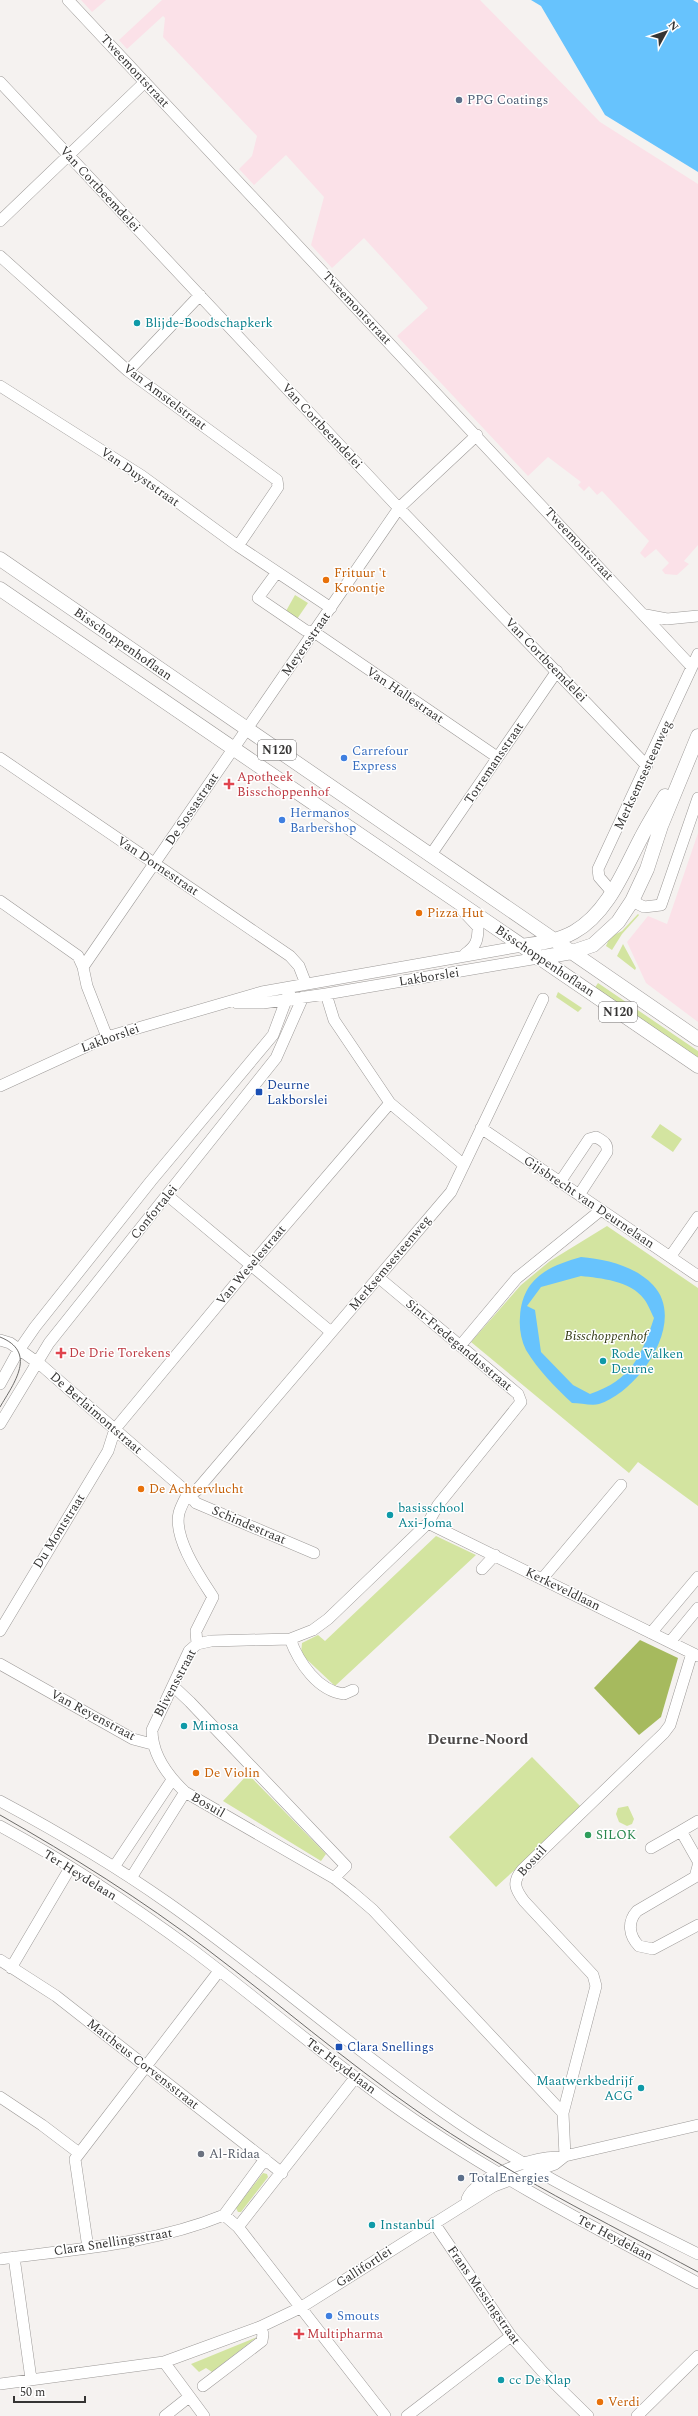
<svg xmlns="http://www.w3.org/2000/svg" width="698" height="2416" font-family="Spectral,serif">
	<rect width="100%" height="100%" fill="#f5f2f0"/>
	<path fill="#fbe1e8" d="M 81,0 L 106,0 L 92,12 Z
		M 162,0 L 480,0 L 600,122 L 698,184 L 698,545 L 684,561 L 689,564 L 677,575 L 665,574 L 662,570 L 669,563 L 656,549 L 645,558 L 640,553 L 649,541 L 602,491 L 597,495 L 589,486 L 584,491 L 578,485 L 581,482 L 548,457 L 528,476 L 397,336 L 428,308 L 364,238 L 332,268 L 311,245 L 324,197 L 286,155 L 254,185 L 239,169 L 252,156 L 257,136 L 163,37 L 165,18 L 163,16 L 127,49 L 119,40 Z
		M 698,833 L 698,1022 L 646,983 L 627,942 L 648,916 L 667,924 Z"/>
	<path fill="#d3e4a0" d="M 295,595 L 308,603 L 297,619 L 286,611 Z
		M 638,914 L 639,915 L 622,934 L 612,950 L 606,946 L 610,937 L 622,931 Z
		M 623,944 L 636,968 L 635,970 L 617,956 Z
		M 598,983 L 698,1051 L 698,1060 L 594,989 Z
		M 558,992 L 582,1008 L 578,1012 L 556,997 Z
		M 660,1124 L 682,1139 L 673,1152 L 651,1137 Z
		M 607,1226 L 698,1288 L 698,1506 L 638,1462 L 629,1473 L 471,1342 L 521,1285 L 550,1261 Z
		M 436,1536 L 476,1555 L 335,1686 L 301,1654 L 302,1643 L 318,1635 L 325,1641 Z
		M 532,1757 L 582,1808 L 496,1887 L 449,1837 Z
		M 248,1774 L 326,1854 L 321,1861 L 223,1801 Z
		M 628,1806 L 634,1819 L 632,1824 L 627,1826 L 619,1822 L 616,1814 L 618,1808 Z
		M 263,2173 L 267,2174 L 268,2177 L 241,2212 L 238,2212 L 236,2208 Z
		M 257,2337 L 212,2372 L 206,2368 L 199,2372 L 191,2364 Z"/>
	<path fill="#a6ba5e" d="M 640,1640 L 678,1658 L 661,1717 L 639,1735 L 594,1688 Z"/>
	<path fill="#67c3fd" fill-rule="evenodd" d="M 531,0 L 693,0 L 698,3 L 698,172 L 605,115 L 541,6 Z
		M 581,1257 C 606,1259 635,1266 653,1285 C 688,1322 638,1392 599,1404 C 592,1406 580,1403 572,1403 C 555,1387 538,1370 526,1350 C 521,1340 519,1328 520,1317 C 522,1279 548,1266 581,1257 ZM 581,1276 C 600,1278 631,1281 644,1299 C 648,1304 651,1312 654,1318 C 641,1357 631,1380 590,1394 L 573,1385 L 541,1352 L 535,1310 L 527,1306 L 541,1287 Z"/>
	<g fill="none" stroke-linecap="round" stroke-linejoin="round">
		<g stroke="#9c9997" stroke-width="12">
			<path id="minor" d="M 68,0 L 692,667
				M 0,82 L 394,503 L 647,766
				M 0,221 L 145,82
				M 0,256 L 128,371 L 277,480 L 278,487 L 238,546
				M 128,371 L 200,295
				M 0,386 L 142,476 L 238,546 L 331,608
				M 277,572 L 258,598 L 305,630 L 314,632 L 497,757
				M 646,615 L 667,619 L 698,616
				M 0,758 L 290,956 L 299,966 L 306,984
				M 430,856 L 557,671
				M 612,892 L 599,877 L 598,869 L 698,654
				M 0,901 L 78,956 L 83,967 L 87,986 L 107,1037
				M 632,901 L 644,907 L 661,905 L 698,798
				M 463,911 L 478,927 C 478,941 476,946 465,954
				M 83,967 L 399,508 L 477,435
				M 326,994 L 334,1020 L 390,1103 L 464,1165
				M 237,1003 L 263,1003 L 326,994 L 538,958
				M 0,1086 L 107,1037 L 262,992 L 522,946
				M 481,1128 L 698,1276
				M 560,1182 L 589,1139 L 596,1137 C 603,1141 608,1143 607,1152 L 579,1195
				M 167,1195 L 331,1332
				M 670,1257 L 698,1217
				M 0,1340 L 10,1343 L 41,1365 L 188,1493 L 196,1503 L 314,1553
				M 460,1346 L 517,1278 L 601,1210
				M 0,1384 L 17,1353 L 35,1327 L 151,1181 L 273,1035 L 291,987
				M 0,1424 L 49,1343 L 276,1058 L 303,997
				M 188,1493 C 185,1499 181,1506 179,1513 C 173,1538 200,1577 213,1597 L 196,1631 L 197,1644 L 189,1651 L 152,1730 C 152,1755 167,1775 185,1792 L 334,1878 L 352,1892 L 373,1910 L 563,2113 L 565,2156
				M 188,1493 L 196,1491 L 451,1192 L 543,999
				M 428,1523 L 698,1656
				M 482,1569 L 495,1555
				M 542,1579 L 621,1485
				M 0,1631 L 108,1451 L 115,1429 L 251,1265 L 390,1103
				M 651,1633 L 698,1577
				M 290,1639 C 299,1663 318,1691 344,1694 L 353,1690
				M 670,1642 L 698,1608
				M 197,1644 L 211,1641 L 290,1639 L 313,1630 L 328,1619 L 428,1523 L 438,1505 L 521,1402 L 518,1394 L 378,1277
				M 0,1664 L 133,1739 L 152,1744
				M 173,1686 L 190,1702 L 346,1866 L 334,1878
				M 0,1801 C 58,1832 114,1865 168,1903 C 262,1969 348,2045 442,2111 C 522,2168 610,2210 698,2254
				M 698,1821 L 681,1831 L 698,1861
				M 0,1826 C 67,1862 133,1906 194,1951 C 260,2001 323,2055 390,2103 C 487,2172 593,2227 698,2283
				M 651,1848 L 681,1831
				M 698,1866 L 695,1877 L 637,1911 C 627,1922 629,1936 639,1946 L 653,1949 L 698,1925
				M 114,1867 L 172,1780
				M 131,1878 L 185,1792
				M 0,1960 L 56,1996 L 282,2173
				M 11,1968 L 70,1868
				M 0,2097 L 42,2125 L 79,2153
				M 563,2113 L 596,1986 L 593,1975 L 524,1901 C 515,1889 512,1882 522,1870 L 664,1733 L 670,1725 L 692,1653
				M 467,2199 C 475,2177 540,2153 562,2158
				M 224,2215 L 265,2159
				M 434,2223 L 511,2336 L 542,2371 L 588,2416
				M 238,2227 L 355,2078
				M 88,2248 L 75,2159 L 219,1971
				M 14,2257 L 31,2379
				M 0,2259 C 76,2249 153,2244 224,2215 L 238,2227 L 385,2416
				M 164,2362 L 204,2416
				M 0,2384 L 164,2362 L 260,2327 L 300,2308 L 494,2186 L 555,2164 L 565,2156 L 698,2125
				M 203,2386 L 262,2341 L 263,2334 L 260,2327
				M 165,2416 L 189,2397
				M 407,2416 L 511,2336
				M 637,2416 L 698,2356"/>
		</g>
		<g stroke="#9c9997" stroke-width="15">
			<path id="major" d="M 0,559 L 698,1039
				M 0,589 L 698,1066
				M 522,946 C 540,943 558,941 574,932 C 608,913 624,870 641,838 C 648,824 657,810 665,796
				M 538,958 L 572,952 L 593,945 L 618,922 L 632,901 L 647,869 L 661,826 L 698,736"/>
		</g>
		<use href="#minor" stroke="#fff" stroke-width="11"/>
		<use href="#major" stroke="#fff" stroke-width="14"/>
		<path stroke="#6d6c6a" stroke-width="1" d="M 0,1337 C 38,1352 14,1383 0,1407
			M 0,1815 C 72,1856 142,1900 208,1950 C 278,2003 345,2061 417,2111 C 506,2173 603,2221 698,2272"/>
	</g>
	<g fill="#5c6f8a" stroke="#fff" stroke-width="1.5">
		<circle cx="459" cy="100" r="4"/>
		<circle cx="461" cy="2178" r="4"/>
	</g>
	<g fill="#0f9aa8" stroke="#fff" stroke-width="1.5">
		<circle cx="137" cy="323" r="4"/>
		<circle cx="603" cy="1361" r="4"/>
		<circle cx="390" cy="1515" r="4"/>
		<circle cx="184" cy="1726" r="4"/>
		<circle cx="641" cy="2088" r="4"/>
		<circle cx="372" cy="2225" r="4"/>
		<circle cx="501" cy="2380" r="4"/>
	</g>
	<g fill="#e8710a" stroke="#fff" stroke-width="1.5">
		<circle cx="326" cy="580" r="4"/>
		<circle cx="419" cy="913" r="4"/>
		<circle cx="141" cy="1489" r="4"/>
		<circle cx="196" cy="1773" r="4"/>
		<circle cx="600" cy="2402" r="4"/>
	</g>
	<g fill="#3f7fe0" stroke="#fff" stroke-width="1.5">
		<circle cx="344" cy="758" r="4"/>
		<circle cx="282" cy="820" r="4"/>
		<circle cx="329" cy="2316" r="4"/>
	</g>
	<g fill="#e0444e" stroke="#fff" stroke-width="1.5">
		<path d="M227 778h4v4h4v4h-4v4h-4v-4h-4v-4h4z"/>
		<path d="M59 1347h4v4h4v4h-4v4h-4v-4h-4v-4h4z"/>
		<path d="M297 2328h4v4h4v4h-4v4h-4v-4h-4v-4h4z"/>
	</g>
	<g fill="#1a4fb4" stroke="#fff" stroke-width="1.5">
		<rect x="255" y="1088" width="8" height="8" rx="2"/>
		<rect x="335" y="2043" width="8" height="8" rx="2"/>
	</g>
	<circle fill="#2e9e5b" stroke="#fff" stroke-width="1.5" cx="588" cy="1835" r="4"/>
	<circle fill="#6b7280" stroke="#fff" stroke-width="1.5" cx="201" cy="2154" r="4"/>
	<g text-anchor="middle" dominant-baseline="central" stroke-width="3" stroke-linejoin="round" paint-order="stroke">
		<g fill="#fff" stroke="#727170" stroke-width="1">
			<rect x="258" y="740" width="38" height="20" rx="3"/>
			<rect x="599" y="1002" width="38" height="20" rx="3"/>
		</g>
		<g font-size="12" font-weight="bold" fill="#353433">
			<text x="277" y="750">N120</text>
			<text x="618" y="1012">N120</text>
		</g>
		<g font-size="13" fill="#353433" stroke="#fff">
			<text transform="translate(135 71) rotate(47)">Tweemontstraat</text>
			<text transform="translate(100 189) rotate(47)">Van Cortbeemdelei</text>
			<text transform="translate(357 308) rotate(47)">Tweemontstraat</text>
			<text transform="translate(165 397) rotate(37)">Van Amstelstraat</text>
			<text transform="translate(322 426) rotate(47)">Van Cortbeemdelei</text>
			<text transform="translate(140 477) rotate(35)">Van Duyststraat</text>
			<text transform="translate(579 544) rotate(47)">Tweemontstraat</text>
			<text transform="translate(123 644) rotate(35)">Bisschoppenhoflaan</text>
			<text transform="translate(306 644) rotate(-55)">Meyersstraat</text>
			<text transform="translate(546 660) rotate(46)">Van Cortbeemdelei</text>
			<text transform="translate(405 695) rotate(34)">Van Hallestraat</text>
			<text transform="translate(494 763) rotate(-56)">Torremansstraat</text>
			<text transform="translate(643 775) rotate(-65)">Merksemsesteenweg</text>
			<text transform="translate(192 809) rotate(-56)">De Sossastraat</text>
			<text transform="translate(158 866) rotate(34)">Van Dornestraat</text>
			<text transform="translate(545 961) rotate(34)">Bisschoppenhoflaan</text>
			<text transform="translate(429 977) rotate(-9)">Lakborslei</text>
			<text transform="translate(110 1038) rotate(-20)">Lakborslei</text>
			<text transform="translate(589 1202) rotate(34)">Gijsbrecht van Deurnelaan</text>
			<text transform="translate(154 1212) rotate(-51)">Confortalei</text>
			<text transform="translate(390 1263) rotate(-50)">Merksemsesteenweg</text>
			<text transform="translate(251 1265) rotate(-50)">Van Weselestraat</text>
			<text transform="translate(459 1345) rotate(40)">Sint-Fredegandusstraat</text>
			<text transform="translate(96 1413) rotate(41)">De Berlaimontstraat</text>
			<text transform="translate(249 1525) rotate(23)">Schindestraat</text>
			<text transform="translate(59 1531) rotate(-58)">Du Montstraat</text>
			<text transform="translate(563 1589) rotate(26)">Kerkeveldlaan</text>
			<text transform="translate(175 1683) rotate(-62)">Blivensstraat</text>
			<text transform="translate(93 1715) rotate(28)">Van Reyenstraat</text>
			<text transform="translate(208 1805) rotate(30)">Bosuil</text>
			<text transform="translate(532 1861) rotate(-48)">Bosuil</text>
			<text transform="translate(80 1875) rotate(32)">Ter Heydelaan</text>
			<text transform="translate(143 2064) rotate(38)">Mattheus Corvensstraat</text>
			<text transform="translate(341 2066) rotate(37)">Ter Heydelaan</text>
			<text transform="translate(615 2238) rotate(28)">Ter Heydelaan</text>
			<text transform="translate(113 2242) rotate(-9)">Clara Snellingsstraat</text>
			<text transform="translate(364 2267) rotate(-33)">Gallifortlei</text>
			<text transform="translate(484 2295) rotate(55)">Frans Messingstraat</text>
		</g>
		<g font-size="13" fill="#4e5e75" stroke="#fff" text-anchor="start">
			<text x="467" y="100">PPG Coatings</text>
			<text x="469" y="2178">TotalEnergies</text>
		</g>
		<g font-size="13" fill="#0d838f" stroke="#fff" text-anchor="start">
			<text x="145" y="323">Blijde-Boodschapkerk</text>
			<text x="611" y="1354">Rode Valken<tspan x="611" dy="15">Deurne</tspan></text>
			<text x="398" y="1508">basisschool<tspan x="398" dy="15">Axi-Joma</tspan></text>
			<text x="192" y="1726">Mimosa</text>
			<text x="633" y="2081" text-anchor="end">Maatwerkbedrijf<tspan x="633" dy="15">ACG</tspan></text>
			<text x="380" y="2225">Instanbul</text>
			<text x="509" y="2380">cc De Klap</text>
		</g>
		<g font-size="13" fill="#c56008" stroke="#fff" text-anchor="start">
			<text x="334" y="573">Frituur 't<tspan x="334" dy="15">Kroontje</tspan></text>
			<text x="427" y="913">Pizza Hut</text>
			<text x="149" y="1489">De Achtervlucht</text>
			<text x="204" y="1773">De Violin</text>
			<text x="608" y="2402">Verdi</text>
		</g>
		<g font-size="13" fill="#366cbe" stroke="#fff" text-anchor="start">
			<text x="352" y="751">Carrefour<tspan x="352" dy="15">Express</tspan></text>
			<text x="290" y="813">Hermanos<tspan x="290" dy="15">Barbershop</tspan></text>
			<text x="337" y="2316">Smouts</text>
		</g>
		<g font-size="13" fill="#be3a42" stroke="#fff" text-anchor="start">
			<text x="237" y="777">Apotheek<tspan x="237" dy="15">Bisschoppenhof</tspan></text>
			<text x="69" y="1353">De Drie Torekens</text>
			<text x="307" y="2334">Multipharma</text>
		</g>
		<g font-size="13" fill="#164399" stroke="#fff" text-anchor="start">
			<text x="267" y="1085">Deurne<tspan x="267" dy="15">Lakborslei</tspan></text>
			<text x="347" y="2047">Clara Snellings</text>
		</g>
		<g font-size="13" font-style="italic" fill="#323913" stroke="#fff">
			<text x="606" y="1336">Bisschoppenhof</text>
		</g>
		<g font-size="13" fill="#27864d" stroke="#fff" text-anchor="start">
			<text x="596" y="1835">SILOK</text>
		</g>
		<g font-size="13" fill="#5b616d" stroke="#fff" text-anchor="start">
			<text x="209" y="2154">Al-Ridaa</text>
		</g>
		<g font-size="15" font-weight="bold" fill="#4c4948" stroke="#fff">
			<text x="478" y="1739">Deurne-Noord</text>
		</g>
	</g>
	<g transform="translate(666 32) rotate(50)" stroke="#ffffff" stroke-width="3" paint-order="stroke">
	<path d="M0-3L7 15L0 10L-7 15Z" fill="#353433"/>
	<text y="-6" font-size="11" font-weight="bold" text-anchor="middle" fill="#353433">N</text>
	</g>
	<path d="M14 2396v6h71v-6" fill="none" stroke="#353433" stroke-width="2"/>
	<text x="20" y="2396" font-size="12" fill="#353433" stroke="#ffffff" stroke-width="3" paint-order="stroke">50 m</text>
</svg>
